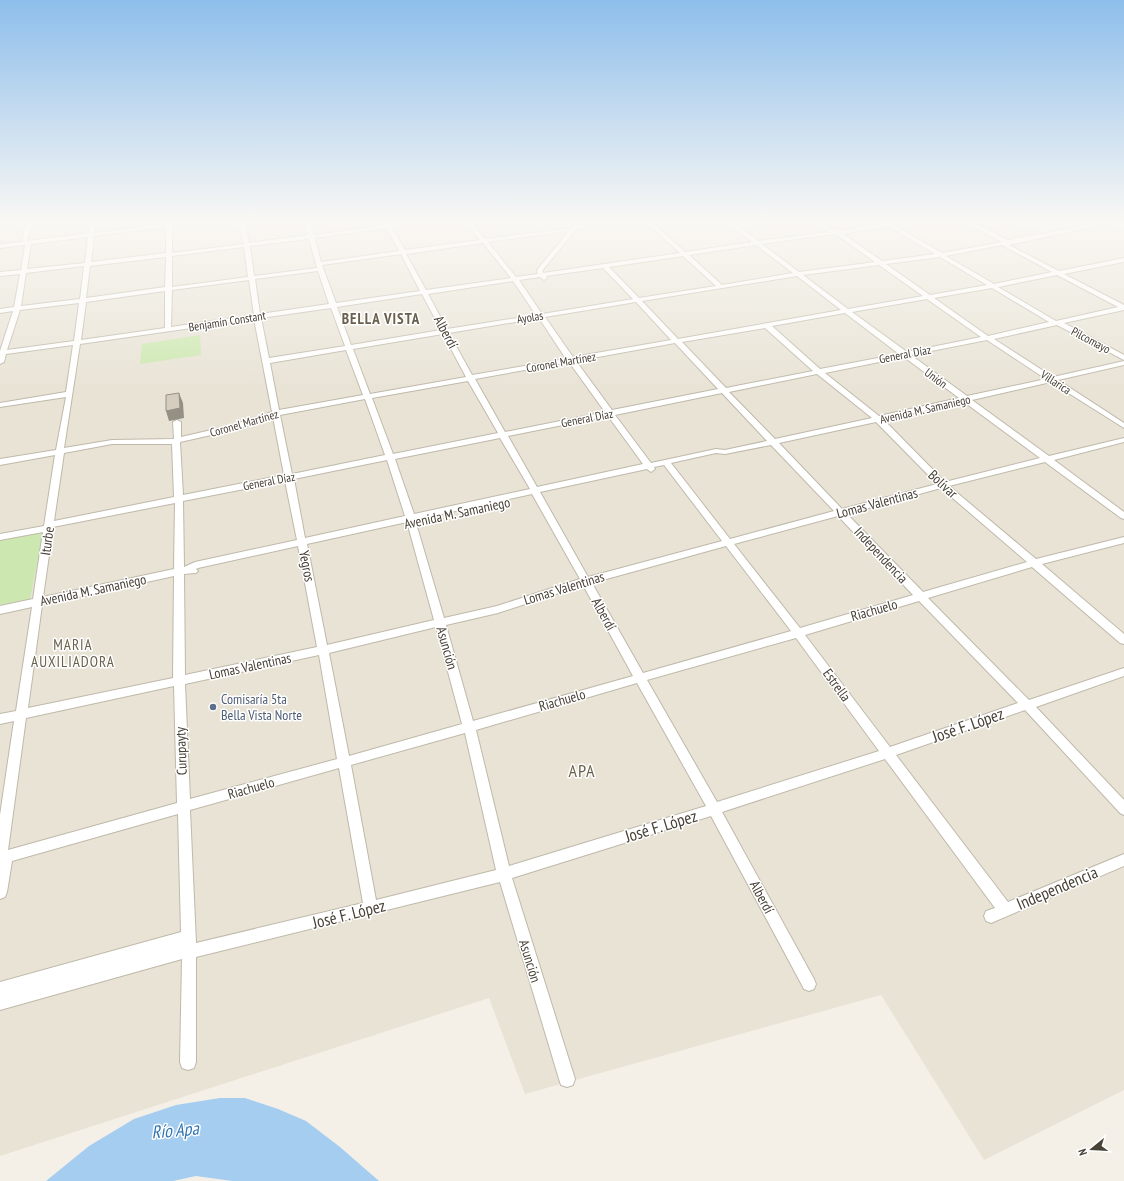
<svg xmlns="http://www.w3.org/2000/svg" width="1124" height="1181" font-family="'PT Sans Narrow',sans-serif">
	<rect width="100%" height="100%" fill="#f4f0e7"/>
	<path fill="#e8e3d5" d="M 0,223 L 19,223 L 19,225 L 34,223 L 968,223 L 979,229 L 1010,223 L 1047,232 L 1080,223 L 1107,223 L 1124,230 L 1124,1090 L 984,1160 L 881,995 L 525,1094 L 489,998 L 0,1156 Z"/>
	<path fill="#cce8b0" d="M 680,256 L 683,257 L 615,268 L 612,268 Z
		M 200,335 L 201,355 L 140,364 L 142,344 Z
		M 43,533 L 30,599 L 0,605 L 0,540 Z"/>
	<path fill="#a4cdf0" d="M 220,1098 L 245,1098 L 278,1109 L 306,1121 L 340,1147 L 379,1181 L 232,1181 L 196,1176 L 173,1181 L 46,1181 L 89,1146 L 134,1119 L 176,1105 Z"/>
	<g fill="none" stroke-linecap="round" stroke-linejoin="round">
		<g stroke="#bfb9aa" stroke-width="2">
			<path id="minor" d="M 26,223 L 32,223 L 27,241 L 89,233 L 90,223 L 96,223 L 94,233 L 170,223 L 188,223 L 172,226 L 172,253 L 244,244 L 238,223 L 244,223 L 249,243 L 308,235 L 305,223 L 311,223 L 314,235 L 386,225 L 384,223 L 390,223 L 391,225 L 420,223 L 392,228 L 405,250 L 480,240 L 466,223 L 472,223 L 485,239 L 572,228 L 575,225 L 610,223 L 577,228 L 542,271 L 543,273 L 680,253 L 647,223 L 653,223 L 685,252 L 752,242 L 728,223 L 735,223 L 758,241 L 829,232 L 815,223 C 825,223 831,230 839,231 L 884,223 L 897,223 L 894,225 L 942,253 L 1002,242 L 966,223 L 974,223 L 1008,240 L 1097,223 L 1110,223 L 1009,245 L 1059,271 L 1124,258 L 1124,262 L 1064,274 L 1124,305 L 1124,310 L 1064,323 L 1124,355 L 1124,360 L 1057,325 L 994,339 L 1053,377 L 1124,361 L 1124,365 L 1058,380 L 1124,423 L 1124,428 L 1051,382 L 972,400 L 1049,456 L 1124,438 L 1124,442 L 1054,460 L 1124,512 L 1124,519 L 1121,518 L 1045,462 L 949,486 L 1036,559 L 1124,537 L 1124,543 L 1042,564 L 1124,634 L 1124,644 L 1120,643 L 1032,567 L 928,598 L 1029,700 L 1124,668 L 1124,676 L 1036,707 L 1124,800 L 1124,815 L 1120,813 L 1025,710 L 896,755 L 1008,902 L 1124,854 L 1124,866 L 991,923 L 986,921 L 984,916 L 986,911 L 995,908 L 885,759 L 722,812 L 814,979 L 816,984 L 814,989 L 809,991 L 804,989 L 711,816 L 512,878 L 575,1079 L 573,1085 L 567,1087 L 561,1085 L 559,1079 L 500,882 L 196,957 L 196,1062 L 194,1068 L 188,1070 L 182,1068 L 180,1062 L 182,959 L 0,1010 L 0,982 L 181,932 L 178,814 L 12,861 L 7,892 L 5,897 L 0,899 L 0,815 L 14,721 L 0,724 L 0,714 L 16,711 L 32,607 L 0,614 L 0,606 L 33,599 L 43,532 L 0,540 L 0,534 L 44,526 L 55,455 L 0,465 L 0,459 L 56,450 L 66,397 L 0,407 L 0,403 L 66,392 L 73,345 L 6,354 L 4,362 L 0,364 L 0,351 L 13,311 L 0,313 L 0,309 L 14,307 L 20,274 L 0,276 L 0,272 L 21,270 L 25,245 L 0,248 L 0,244 L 22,242 ZM 888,226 L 935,254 L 882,261 L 843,234 ZM 166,227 L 166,253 L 91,262 L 94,236 ZM 387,228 L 399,251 L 321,262 L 315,238 ZM 569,231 L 537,270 L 538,274 L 516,277 L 488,242 ZM 825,235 L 837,235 L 875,262 L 799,272 L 762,244 ZM 88,237 L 85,263 L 27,269 L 31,244 ZM 309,239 L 317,268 L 254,276 L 250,246 ZM 483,243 L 511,278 L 426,290 L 406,254 ZM 756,245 L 793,273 L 722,285 L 689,255 ZM 1002,245 L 1052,272 L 994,284 L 946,256 ZM 244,247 L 248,277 L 172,287 L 172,256 ZM 401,254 L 420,291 L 336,303 L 322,265 ZM 683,256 L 716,286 L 639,298 L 609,267 ZM 166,257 L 165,287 L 86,298 L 90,266 ZM 940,257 L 987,285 L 930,295 L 886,264 ZM 879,265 L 923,296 L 848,309 L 803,275 ZM 84,266 L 80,299 L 21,306 L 26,273 ZM 603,268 L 633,299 L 542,314 L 519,280 L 540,277 L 544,280 L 547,278 L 546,276 ZM 318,271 L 329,304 L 260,314 L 255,279 ZM 1057,275 L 1118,307 L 1056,321 L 998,287 ZM 797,276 L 841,310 L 678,339 L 642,301 ZM 249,280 L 254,315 L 171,327 L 172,290 ZM 513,281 L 536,315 L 447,329 L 428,294 ZM 992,288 L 1049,322 L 988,336 L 934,298 ZM 165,291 L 165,328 L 81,340 L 86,302 ZM 422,294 L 441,330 L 351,345 L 337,307 ZM 927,299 L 981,337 L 907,352 L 852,312 ZM 636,302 L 671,340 L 573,357 L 545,317 ZM 79,303 L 74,341 L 7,350 L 20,310 ZM 331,308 L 345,346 L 269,358 L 261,318 ZM 845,313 L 899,354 L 820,369 L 772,326 ZM 539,318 L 566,359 L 472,375 L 449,333 ZM 254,319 L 272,412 L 233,425 L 181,437 L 181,422 L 177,420 L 173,422 L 174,439 L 112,440 L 64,448 L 80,344 ZM 765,328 L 813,371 L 726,388 L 682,342 ZM 443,334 L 466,377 L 370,394 L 353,349 ZM 987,340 L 1046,379 L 967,396 L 911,355 ZM 675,343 L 718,389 L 612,410 L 576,361 ZM 346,350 L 363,395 L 279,410 L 270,363 ZM 904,357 L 959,398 L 879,416 L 825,373 ZM 569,362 L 605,412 L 505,432 L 475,379 ZM 817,374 L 872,418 L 775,439 L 729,392 ZM 468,381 L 498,433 L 393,454 L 372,398 ZM 722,393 L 767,441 L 725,450 L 716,449 L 651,463 L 615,415 ZM 365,399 L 385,455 L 292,474 L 280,415 ZM 964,402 L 1040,458 L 945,482 L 884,420 ZM 608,416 L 643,464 L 537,487 L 508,436 ZM 273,417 L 284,475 L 183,495 L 180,442 L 238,429 ZM 876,422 L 937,484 L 842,509 L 779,443 ZM 500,438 L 530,489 L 414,514 L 395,459 ZM 112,444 L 172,444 L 174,497 L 54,521 L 64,453 ZM 771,445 L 834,511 L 730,539 L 671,463 L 716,453 L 725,454 ZM 387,460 L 405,516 L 305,538 L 294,479 ZM 664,465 L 722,541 L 588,577 L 540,492 L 647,469 L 651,472 L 655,469 L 654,467 ZM 285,481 L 297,540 L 195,562 L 184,567 L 183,501 ZM 941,488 L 1027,562 L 923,592 L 847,514 ZM 532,494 L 580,579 L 497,606 L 444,618 L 415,520 ZM 175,503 L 174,569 L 43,597 L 53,527 ZM 838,516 L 913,595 L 800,628 L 734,544 ZM 407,522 L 434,620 L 327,645 L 307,544 ZM 298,546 L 317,647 L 185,675 L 184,574 L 196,573 L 198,571 L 196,569 L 198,568 ZM 726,546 L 791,631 L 643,673 L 592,583 ZM 174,576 L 173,678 L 28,708 L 42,605 ZM 583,585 L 633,676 L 473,721 L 446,625 L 498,613 ZM 919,601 L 1018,703 L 890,747 L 805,635 ZM 436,627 L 462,724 L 349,756 L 329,653 ZM 796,638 L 879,751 L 717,802 L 647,680 ZM 319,655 L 337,759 L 190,799 L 185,684 ZM 637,683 L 706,806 L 509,866 L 476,730 ZM 174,686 L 177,803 L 8,850 L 26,718 ZM 465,733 L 496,870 L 376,900 L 351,765 ZM 339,768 L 363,903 L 196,943 L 190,810 Z"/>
		</g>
		<use href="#minor" fill="#fff" fill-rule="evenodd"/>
	</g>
	<path fill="#959084" d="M 179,393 L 183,403 L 184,418 L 169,421 L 166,411 Z"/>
	<path fill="#d5cdbd" stroke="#959084" d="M 179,393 L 180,408 L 166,411 L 166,395 Z"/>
	<linearGradient id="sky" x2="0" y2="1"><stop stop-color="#8dbeeb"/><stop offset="0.57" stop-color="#faf8f4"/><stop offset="1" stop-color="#faf8f4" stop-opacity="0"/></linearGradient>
	<rect width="1124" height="389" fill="url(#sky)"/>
	<circle fill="#5c6f8a" stroke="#fff" stroke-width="1.5" cx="213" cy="707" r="4"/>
	<g text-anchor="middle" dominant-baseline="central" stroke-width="3" stroke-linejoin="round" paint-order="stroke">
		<g font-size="12" fill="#474136" stroke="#fff">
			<text transform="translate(530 317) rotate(-9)">Ayolas</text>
			<text transform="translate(227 321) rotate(-9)">Benjamín Constant</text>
			<text transform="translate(1091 340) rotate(28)">Pilcomayo</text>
			<text transform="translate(905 354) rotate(-11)">General Díaz</text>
			<text transform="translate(561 362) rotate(-10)">Coronel Martínez</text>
			<text transform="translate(936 378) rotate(37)">Unión</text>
			<text transform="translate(1056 382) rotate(33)">Villarica</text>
			<text transform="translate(925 409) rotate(-13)">Avenida M. Samaniego</text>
			<text transform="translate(587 418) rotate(-11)">General Díaz</text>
			<text transform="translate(244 423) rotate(-16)">Coronel Martínez</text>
			<text transform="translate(269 481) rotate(-11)">General Díaz</text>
		</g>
		<g font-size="14" fill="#474136" stroke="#fff">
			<text transform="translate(446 332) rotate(62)">Alberdí</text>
			<text transform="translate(943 484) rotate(43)">Bolívar</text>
			<text transform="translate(877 503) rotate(-15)">Lomas Valentinas</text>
			<text transform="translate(457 513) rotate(-12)">Avenida M. Samaniego</text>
			<text transform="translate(47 541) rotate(-82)">Iturbe</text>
			<text transform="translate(881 555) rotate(47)">Independencia</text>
			<text transform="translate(307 566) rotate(79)">Yegros</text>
			<text transform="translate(564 588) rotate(-17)">Lomas Valentinas</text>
			<text transform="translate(93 590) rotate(-12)">Avenida M. Samaniego</text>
			<text transform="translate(874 610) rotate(-16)">Riachuelo</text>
			<text transform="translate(604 614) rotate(61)">Alberdí</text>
			<text transform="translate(447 648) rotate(74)">Asunción</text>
			<text transform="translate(250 666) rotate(-12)">Lomas Valentinas</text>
			<text transform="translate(837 685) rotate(54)">Estrella</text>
			<text transform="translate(562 700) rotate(-16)">Riachuelo</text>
			<text transform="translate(181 751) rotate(-92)">Curupayty</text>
			<text transform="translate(251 788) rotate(-16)">Riachuelo</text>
			<text transform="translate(762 897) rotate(62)">Alberdí</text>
			<text transform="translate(530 961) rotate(73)">Asunción</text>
		</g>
		<g font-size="14" fill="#4e5e75" stroke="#fff" text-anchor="start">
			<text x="221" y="699">Comisaría 5ta<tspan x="221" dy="16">Bella Vista Norte</tspan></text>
		</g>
		<g font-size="15" font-weight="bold" letter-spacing="1" fill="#6a604d" stroke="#fff">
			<text x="381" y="318">BELLA VISTA</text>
		</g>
		<g font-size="15" letter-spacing="1" fill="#6a604d" stroke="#fff">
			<text x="73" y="644">MARIA<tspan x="73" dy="17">AUXILIADORA</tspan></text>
		</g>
		<g font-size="17" fill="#474136" stroke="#fff">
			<text transform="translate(968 725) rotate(-19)">José F. López</text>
			<text transform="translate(661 826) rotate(-17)">José F. López</text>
			<text transform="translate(1057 888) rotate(-23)">Independencia</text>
			<text transform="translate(349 914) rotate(-14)">José F. López</text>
		</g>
		<g font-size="18" letter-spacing="1" fill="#6a604d" stroke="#fff">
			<text x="582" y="770">APA</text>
		</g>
		<g font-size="18" font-style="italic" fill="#2f75b3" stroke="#fff">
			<text transform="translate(175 1130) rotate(-5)">Río Apa</text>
		</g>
	</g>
	<g transform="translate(1092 1149) rotate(252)" stroke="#ffffff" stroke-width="3" paint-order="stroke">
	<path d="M0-3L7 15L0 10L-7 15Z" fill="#474136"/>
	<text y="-6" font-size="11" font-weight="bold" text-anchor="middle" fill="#474136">N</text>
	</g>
</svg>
